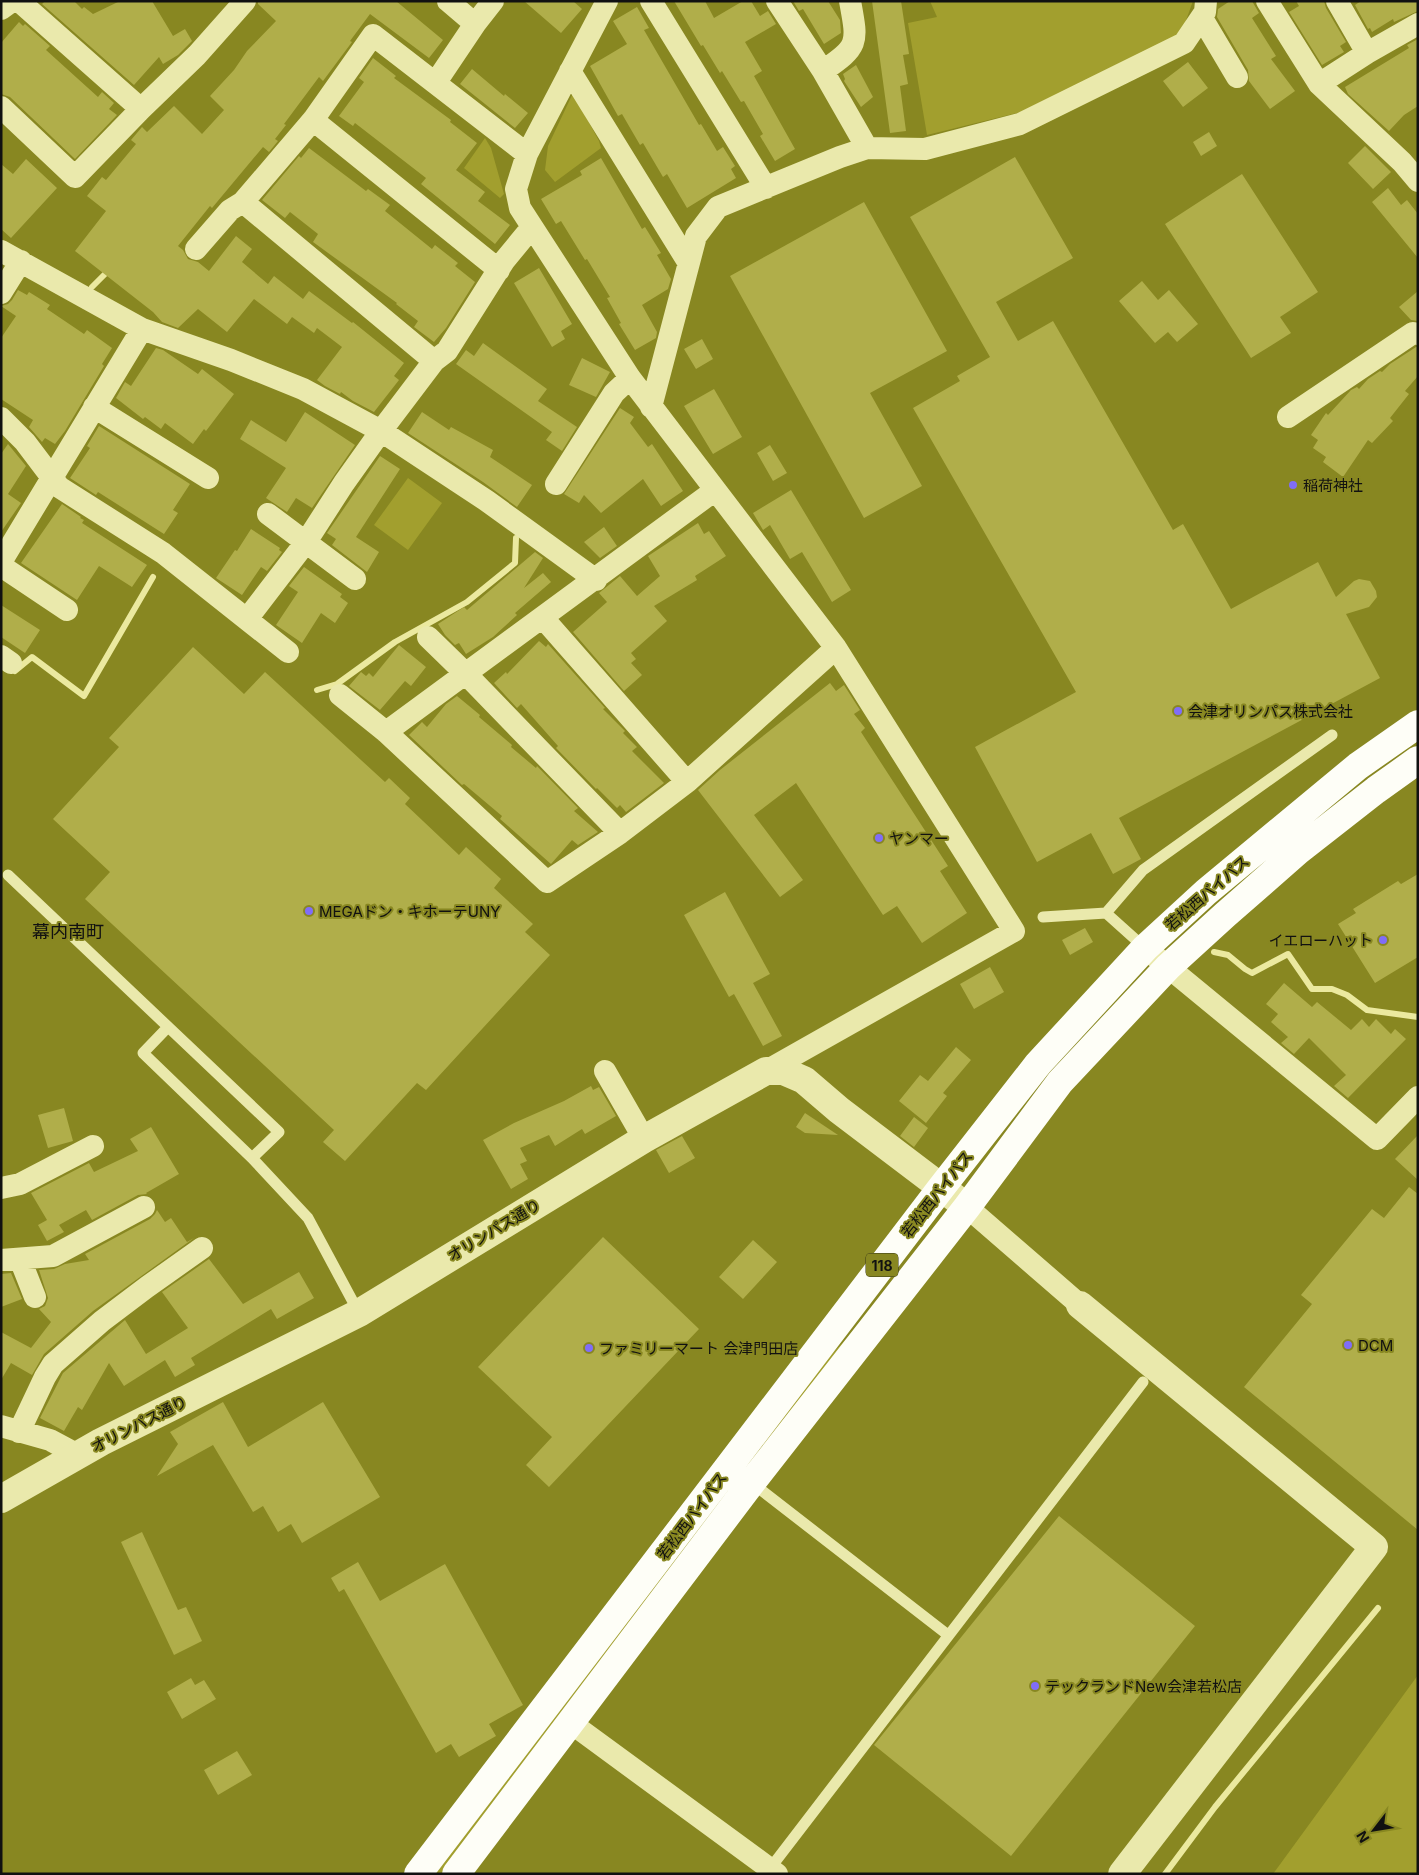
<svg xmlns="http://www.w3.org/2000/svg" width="1419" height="1875" font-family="Inter,'Noto Sans JP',sans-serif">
	<rect width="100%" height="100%" fill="#888721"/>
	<path fill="#a29f2e" d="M 930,1 L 1193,1 L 1184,26 L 1174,38 L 1038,108 L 927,135 L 908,23 L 937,17 Z
		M 573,93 L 599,141 L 601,148 L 555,182 L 545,170 L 548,146 Z
		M 485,138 L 491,148 L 504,194 L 500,198 L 464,168 Z
		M 408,478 L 442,503 L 408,550 L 374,525 Z
		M 858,1327 L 443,1874 L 435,1874 L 683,1549 L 785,1412 L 821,1365 Z
		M 1418,1675 L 1418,1874 L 1273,1874 Z"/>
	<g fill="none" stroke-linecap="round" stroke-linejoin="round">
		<path stroke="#ebe99f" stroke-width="6" d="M 92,287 L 110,269
			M 15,671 L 32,657 L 84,696 L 153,577
			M 317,690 L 337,684 L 395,642 L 467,602 L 515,563 L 516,538
			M 1214,952 L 1228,955 L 1245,969 L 1252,973 L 1288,954 L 1312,989 L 1332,989 L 1347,995 L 1367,1010 L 1418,1017
			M 1165,1874 L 1215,1807 L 1378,1608"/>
	</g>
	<path fill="#b0ae4a" d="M 45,1 L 74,1 L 82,9 L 84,7 L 93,14 L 120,1 L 152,1 L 173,36 L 185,29 L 192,41 L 178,55 L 163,64 L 159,57 L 134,85 L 42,4 Z
		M 258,1 L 396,1 L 443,40 L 429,58 L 370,14 L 350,41 L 352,42 L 323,81 L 319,77 L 284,124 L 286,125 L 275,139 L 278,141 L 269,152 L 263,147 L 212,208 L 210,206 L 178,246 L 183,250 L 188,259 L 198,262 L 209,271 L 236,236 L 252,249 L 242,262 L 268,284 L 274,276 L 303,299 L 309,291 L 352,323 L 353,322 L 404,363 L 394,376 L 399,380 L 374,412 L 353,401 L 341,392 L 340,394 L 325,386 L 317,380 L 342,347 L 317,328 L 314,333 L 292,317 L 287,324 L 254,299 L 227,332 L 198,309 L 178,328 L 162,322 L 153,312 L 75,251 L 106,211 L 87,196 L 102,177 L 106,180 L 136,144 L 131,140 L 142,127 L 147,132 L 174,106 L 202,134 L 224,110 L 210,96 L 234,70 L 247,51 L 276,21 L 258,4 Z
		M 524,1 L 573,1 L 582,9 L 561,33 Z
		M 674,1 L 705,1 L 714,18 L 743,1 L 751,1 L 760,16 L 768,11 L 776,24 L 745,42 L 762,71 L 754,76 L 795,149 L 775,161 L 760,136 L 763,134 L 744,101 L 741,102 L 722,71 L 720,73 L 703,45 L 701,46 Z
		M 793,1 L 828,1 L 840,20 L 841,33 L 824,44 L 803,9 L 799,11 Z
		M 872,1 L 901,1 L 909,54 L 903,55 L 908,84 L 900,86 L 906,131 L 890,133 Z
		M 1230,1 L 1252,1 L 1259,13 L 1252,18 L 1276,56 L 1271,59 L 1295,91 L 1270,109 L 1249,81 L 1248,70 L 1217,17 L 1218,9 Z
		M 1296,1 L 1324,1 L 1326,8 L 1346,42 L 1340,46 L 1344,52 L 1322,65 L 1289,12 L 1299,6 Z
		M 1361,1 L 1418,1 L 1418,11 L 1394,22 L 1393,19 L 1372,32 L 1370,28 L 1368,29 L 1355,5 Z
		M 637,7 L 649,28 L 644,30 L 699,125 L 701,124 L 717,151 L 723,147 L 735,166 L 731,169 L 736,178 L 687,208 L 667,174 L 663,177 L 643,143 L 640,145 L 622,114 L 618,116 L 590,66 L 627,44 L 613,21 Z
		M 19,22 L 23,26 L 25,24 L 50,46 L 46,50 L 98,97 L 102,92 L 114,103 L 109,109 L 117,115 L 75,159 L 10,97 L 1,94 L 1,43 Z
		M 1418,39 L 1418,106 L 1404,115 L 1389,131 L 1348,94 L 1345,87 L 1409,48 L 1407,45 Z
		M 373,58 L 396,76 L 394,78 L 451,120 L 450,122 L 477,143 L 456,170 L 485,192 L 478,201 L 510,225 L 495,244 L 421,184 L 426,178 L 355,123 L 353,126 L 339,116 L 364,82 L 359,78 Z
		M 1188,62 L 1208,88 L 1183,107 L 1163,81 Z
		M 856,65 L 873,97 L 861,107 L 844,81 L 845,79 L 843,74 Z
		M 472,69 L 504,96 L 505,94 L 528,113 L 515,128 L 460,84 Z
		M 1209,132 L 1217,146 L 1201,156 L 1193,142 Z
		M 1365,146 L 1391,172 L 1373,189 L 1348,163 Z
		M 309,148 L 366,191 L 368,189 L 390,205 L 385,211 L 432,249 L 435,245 L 458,263 L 455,266 L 475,282 L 446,328 L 434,342 L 414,327 L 418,321 L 396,304 L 397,303 L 313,242 L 318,234 L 290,212 L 285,218 L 262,200 L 299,156 L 301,158 Z
		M 1015,157 L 1073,258 L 996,302 L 1018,341 L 1053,321 L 1173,530 L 1183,524 L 1231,609 L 1318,562 L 1336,597 L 1354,581 L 1359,579 L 1370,581 L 1376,591 L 1377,597 L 1369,607 L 1346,614 L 1380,678 L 1119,818 L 1141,859 L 1113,874 L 1091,833 L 1037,862 L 975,747 L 1076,692 L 913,408 L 960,381 L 957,376 L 990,357 L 910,217 Z
		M 601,158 L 642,229 L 645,227 L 661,253 L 657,255 L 671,279 L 668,289 L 642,305 L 657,332 L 656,338 L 635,350 L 619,324 L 621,323 L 607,298 L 610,297 L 587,259 L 585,260 L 561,221 L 556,224 L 541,199 L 582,175 L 580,171 Z
		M 26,159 L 57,188 L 11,238 L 1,229 L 1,164 L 13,174 Z
		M 1242,174 L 1318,292 L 1280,317 L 1291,333 L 1251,358 L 1165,224 Z
		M 1388,188 L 1401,205 L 1407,200 L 1418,214 L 1418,258 L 1372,202 Z
		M 864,202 L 947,351 L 870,393 L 922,486 L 864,518 L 730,276 Z
		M 539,268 L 572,324 L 561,331 L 565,339 L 552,347 L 514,283 Z
		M 1142,281 L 1158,300 L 1169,290 L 1198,324 L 1177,342 L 1168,332 L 1155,343 L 1119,301 Z
		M 18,290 L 27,295 L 29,292 L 50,305 L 47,309 L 84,334 L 87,330 L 112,348 L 102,364 L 104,366 L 65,431 L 55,444 L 45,438 L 42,442 L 29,427 L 33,420 L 1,399 L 1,338 L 16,316 L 1,306 L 8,304 L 12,300 Z
		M 1418,291 L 1418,321 L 1411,320 L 1399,307 Z
		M 702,339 L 713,359 L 696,369 L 684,349 Z
		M 483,343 L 547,389 L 538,401 L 577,427 L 562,451 L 546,440 L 552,432 L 456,364 L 466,350 L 474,356 Z
		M 1416,347 L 1418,347 L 1418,376 L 1405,391 L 1409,394 L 1390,418 L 1393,421 L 1372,443 L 1368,440 L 1343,477 L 1323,462 L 1326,457 L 1313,448 L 1318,440 L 1311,435 L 1326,413 L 1328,415 L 1351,390 L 1357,387 L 1359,389 L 1368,379 L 1380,371 L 1382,372 L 1390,364 Z
		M 156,348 L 163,350 L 198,374 L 202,369 L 234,394 L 206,431 L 204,429 L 193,444 L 165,423 L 161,429 L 145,417 L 143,419 L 116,398 L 125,382 L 131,386 Z
		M 582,358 L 610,372 L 596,397 L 569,385 Z
		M 714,389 L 742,437 L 713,454 L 684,406 Z
		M 620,408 L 634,417 L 630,423 L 648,447 L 652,444 L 683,491 L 661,506 L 643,479 L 601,513 L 584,495 L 579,503 L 564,494 Z
		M 305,412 L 355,445 L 312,508 L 296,498 L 287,512 L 266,498 L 286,468 L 240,439 L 251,420 L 286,442 Z
		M 422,412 L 449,430 L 451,427 L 493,450 L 490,457 L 532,485 L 517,507 L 483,482 L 408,433 Z
		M 99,426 L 190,484 L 173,510 L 178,513 L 164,534 L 98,492 L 96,495 L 70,478 L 90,448 L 87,446 Z
		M 8,444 L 26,466 L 8,494 L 21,503 L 1,532 L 1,454 Z
		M 770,445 L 787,473 L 773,481 L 757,453 Z
		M 380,456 L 400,469 L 356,537 L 379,552 L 367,572 L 332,545 L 336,539 L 327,533 Z
		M 791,490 L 851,590 L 832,602 L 802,552 L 790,559 L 770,525 L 763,530 L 753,513 Z
		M 62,504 L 81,517 L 80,518 L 84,520 L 82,523 L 147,565 L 132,587 L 99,566 L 77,600 L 21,563 Z
		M 698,523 L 704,534 L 709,531 L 726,556 L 695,576 L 697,580 L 654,606 L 667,621 L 631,653 L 636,659 L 631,663 L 642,675 L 624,691 L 573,632 L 607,602 L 599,593 L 620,576 L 637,596 L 660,576 L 648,556 Z
		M 604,527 L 617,546 L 600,558 L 584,542 Z
		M 251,529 L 280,548 L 279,550 L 282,552 L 267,571 L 261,567 L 242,595 L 216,578 L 235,550 L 237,551 Z
		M 535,552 L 543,558 L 524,588 L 543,573 L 551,582 L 515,613 L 517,615 L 493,637 L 466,654 L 459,643 L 455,645 L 445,635 L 438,624 L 464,607 L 467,610 Z
		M 304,567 L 342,594 L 340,597 L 348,603 L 335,623 L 321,613 L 302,643 L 276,625 L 298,592 L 289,586 Z
		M 1,605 L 40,630 L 25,653 L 1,637 Z
		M 539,641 L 546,647 L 548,644 L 605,708 L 603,709 L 625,731 L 623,733 L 637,747 L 632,751 L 664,783 L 626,812 L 620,805 L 617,808 L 597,788 L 596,789 L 556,748 L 558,746 L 521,704 L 517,708 L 494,683 L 506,672 L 507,674 Z
		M 399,645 L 426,667 L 411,686 L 405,681 L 380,710 L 349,686 L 361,672 L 366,676 L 369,673 L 373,677 Z
		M 193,647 L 244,694 L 265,672 L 385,782 L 389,778 L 410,798 L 405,804 L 459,855 L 466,847 L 501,879 L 494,888 L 533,924 L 525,932 L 550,955 L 426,1090 L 417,1083 L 345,1161 L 323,1142 L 334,1130 L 85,899 L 110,872 L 53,819 L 119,747 L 109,738 Z
		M 830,683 L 836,691 L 844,685 L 860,710 L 854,714 L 865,728 L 861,732 L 948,866 L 940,871 L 967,913 L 922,943 L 897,906 L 883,915 L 796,783 L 754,815 L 803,880 L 780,897 L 698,790 L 720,770 Z
		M 457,696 L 480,715 L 479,717 L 512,745 L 511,747 L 536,768 L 537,766 L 578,808 L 574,811 L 598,832 L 578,845 L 572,840 L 551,864 L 500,819 L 502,816 L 464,784 L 462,785 L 409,735 L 422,722 L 427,727 L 446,704 Z
		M 1418,874 L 1418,957 L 1375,983 L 1338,924 L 1356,913 L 1353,909 L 1398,881 L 1401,884 Z
		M 725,892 L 770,974 L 753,983 L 782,1036 L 763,1046 L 734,994 L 729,997 L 684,915 Z
		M 1085,928 L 1093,942 L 1070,955 L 1062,940 Z
		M 990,967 L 1004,992 L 974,1009 L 960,984 Z
		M 1284,983 L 1312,1007 L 1317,1002 L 1351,1030 L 1362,1019 L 1369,1027 L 1376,1019 L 1391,1034 L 1395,1029 L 1406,1039 L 1348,1098 L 1334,1086 L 1346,1075 L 1309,1038 L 1294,1054 L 1281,1043 L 1288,1037 L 1271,1022 L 1278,1014 L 1266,1004 Z
		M 956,1047 L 971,1060 L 943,1093 L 947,1096 L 926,1123 L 899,1101 L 920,1075 L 928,1081 Z
		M 591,1086 L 593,1090 L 599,1087 L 616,1116 L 585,1134 L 582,1129 L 555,1146 L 549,1135 L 520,1148 L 527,1161 L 520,1164 L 528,1179 L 511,1189 L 483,1140 L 514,1123 L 564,1101 Z
		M 64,1108 L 73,1141 L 48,1148 L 38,1115 Z
		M 805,1113 L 838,1135 L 805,1133 L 796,1127 Z
		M 914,1117 L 928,1128 L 914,1147 L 900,1136 Z
		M 151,1127 L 179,1174 L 146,1193 L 147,1194 L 138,1195 L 92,1220 L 86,1210 L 59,1225 L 64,1232 L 47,1241 L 38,1225 L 47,1220 L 31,1193 L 89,1163 L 94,1172 L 138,1151 L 130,1139 Z
		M 1418,1135 L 1418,1180 L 1395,1159 Z
		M 682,1136 L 695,1158 L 669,1173 L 656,1150 Z
		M 1409,1187 L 1418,1194 L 1418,1530 L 1244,1387 L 1312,1304 L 1301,1295 L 1372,1209 L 1384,1218 Z
		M 157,1210 L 165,1222 L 171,1218 L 187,1242 L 194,1238 L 93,1311 L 44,1354 L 32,1375 L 11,1363 L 1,1380 L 1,1332 L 31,1348 L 51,1322 L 39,1309 L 45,1306 L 48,1298 L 39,1270 L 54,1269 L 65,1264 L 89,1260 L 85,1254 L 150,1219 L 155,1214 Z
		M 603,1237 L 699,1329 L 549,1487 L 526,1465 L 552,1437 L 478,1367 Z
		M 753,1240 L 777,1262 L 743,1299 L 719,1277 Z
		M 209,1259 L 243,1304 L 299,1272 L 314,1298 L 277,1319 L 271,1309 L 191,1358 L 195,1365 L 175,1377 L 165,1360 L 124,1386 L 109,1363 L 82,1410 L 78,1407 L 64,1431 L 40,1418 L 63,1373 L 125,1320 L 146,1354 L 188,1328 L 162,1292 Z
		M 11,1273 L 22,1299 L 1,1307 L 1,1274 Z
		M 223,1402 L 248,1447 L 323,1402 L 380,1497 L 302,1543 L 291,1524 L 278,1532 L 263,1506 L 253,1512 L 213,1445 L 157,1476 L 178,1444 L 170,1432 Z
		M 1059,1516 L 1195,1626 L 1011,1856 L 874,1745 Z
		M 142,1532 L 178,1610 L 186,1607 L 202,1641 L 174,1655 L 121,1542 Z
		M 358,1562 L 380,1601 L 445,1564 L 523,1705 L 489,1724 L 496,1736 L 459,1757 L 451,1744 L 436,1753 L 344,1589 L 339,1592 L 331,1578 Z
		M 191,1678 L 195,1685 L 204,1680 L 216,1699 L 182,1719 L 167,1692 Z
		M 237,1751 L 252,1775 L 218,1795 L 204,1770 Z"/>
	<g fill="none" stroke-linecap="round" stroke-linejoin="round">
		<path stroke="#eae9ac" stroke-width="11" d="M 8,875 L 279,1132 L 252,1158 L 308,1218 L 359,1313
			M 1106,913 L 1143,870 L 1332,735
			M 1043,917 L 1106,913 L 1145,948
			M 168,1027 L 143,1053 L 252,1158
			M 752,1483 L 948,1635
			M 775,1862 L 1143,1382"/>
		<path stroke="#eae9ac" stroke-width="22" d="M 19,1 L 141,109
			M 607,1 L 527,154 L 516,189 L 520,208 L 630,378 L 836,648 L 1014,931 L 766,1071
			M 651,1 L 766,188
			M 1267,1 L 1319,84 L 1402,162 L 1418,181
			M 1337,1 L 1367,53
			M 1,9 L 12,1
			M 1202,18 L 1237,77
			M 475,24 L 493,1
			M 570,71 L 688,262
			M 823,71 C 859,46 858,44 850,1
			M 436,82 L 475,24 L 448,1
			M 1319,84 L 1367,53 L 1418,24
			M 1,107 L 75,177 L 141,109 L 197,55 L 245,1
			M 313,120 L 499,270
			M 867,148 L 925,149 L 1020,124 L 1184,43 L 1205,12 L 1206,1
			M 196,249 L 230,210 L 243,202
			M 1,251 L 142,329 L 231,360 L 303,389 L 381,431 L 487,501 L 596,580
			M 1,293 L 21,261
			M 434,361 L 243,202 L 313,120 L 373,35 L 527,154
			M 94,407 L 208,478
			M 651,407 L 696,236 L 718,207 L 840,157 L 867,148 L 823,71 L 777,1
			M 1288,417 L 1413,333 L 1418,334
			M 1,418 L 25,442 L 59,487 L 163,553 L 288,652
			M 556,484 L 614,393 L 630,378
			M 268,514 L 355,579
			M 1,562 L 142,329
			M 1,566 L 67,610
			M 543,618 L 687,782
			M 247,619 L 306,542 L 344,483 L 381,431 L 434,361 L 447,351 L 504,261 L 532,227
			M 428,637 L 466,674 L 620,833
			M 1,656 L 11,663
			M 340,695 L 386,732 L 547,882 L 620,833 L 687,782 L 836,648
			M 386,732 L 714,491
			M 1145,948 L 1377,1139 L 1418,1097
			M 605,1071 L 644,1139
			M 1,1188 L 20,1184 L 93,1146
			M 967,1207 L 1080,1305
			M 20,1259 L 35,1297
			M 1,1260 L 53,1256 L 144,1207
			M 1,1426 L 50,1440 L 78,1455
			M 19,1432 L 45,1377 L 53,1364 L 102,1321 L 147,1287 L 202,1248
			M 571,1723 L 777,1874"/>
		<path stroke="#eae9ac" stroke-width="28" d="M 1080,1305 L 1374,1547 L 1122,1874
			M 1,1499 L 101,1442 L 359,1313 L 644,1139 L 766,1071 L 783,1071 L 804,1080 L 839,1110 L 967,1207"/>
		<path stroke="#fefef7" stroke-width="28" d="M 418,1874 L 941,1188 L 1038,1064 L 1145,948 L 1206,892 L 1358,766 L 1418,724
			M 456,1874 L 752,1482 L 967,1207 L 1060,1082 L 1168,967 L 1225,915 L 1298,851 L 1376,790 L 1418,760"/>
	</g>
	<g fill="#806df7" stroke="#888721" stroke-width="2">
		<circle cx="1293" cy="485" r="5"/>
		<circle cx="1178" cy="711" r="5"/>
		<circle cx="879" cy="838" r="5"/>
		<circle cx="309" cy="911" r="5"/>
		<circle cx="1383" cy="940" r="5"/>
		<circle cx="1348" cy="1345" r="5"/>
		<circle cx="589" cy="1348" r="5"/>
		<circle cx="1035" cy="1686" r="5"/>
	</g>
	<g text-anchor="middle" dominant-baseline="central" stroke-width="4" stroke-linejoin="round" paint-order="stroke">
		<rect fill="#888721" stroke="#353416" stroke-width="1" x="866" y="1253.5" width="32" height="23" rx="4"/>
		<g font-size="14" font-weight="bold" fill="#111">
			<text x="882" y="1265">118</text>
		</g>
		<g font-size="15" fill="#111" stroke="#888721" text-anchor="start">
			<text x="1303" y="485">稲荷神社</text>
			<text x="1188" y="711">会津オリンパス株式会社</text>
			<text x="889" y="838">ヤンマー</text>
			<text x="319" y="911">MEGAドン・キホーテUNY</text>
			<text x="1373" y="940" text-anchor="end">イエローハット</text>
			<text x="1358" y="1345">DCM</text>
			<text x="599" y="1348">ファミリーマート 会津門田店</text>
			<text x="1045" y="1686">テックランドNew会津若松店</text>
		</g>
		<g font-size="15" fill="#111" stroke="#888721">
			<text transform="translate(1207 893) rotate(-41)">若松西バイパス</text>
			<text transform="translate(937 1194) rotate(-52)">若松西バイパス</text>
			<text transform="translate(494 1230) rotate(-31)">オリンパス通り</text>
			<text transform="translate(139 1424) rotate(-27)">オリンパス通り</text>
			<text transform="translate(692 1516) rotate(-53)">若松西バイパス</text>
		</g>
		<g font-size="18" fill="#111" stroke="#888721">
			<text x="68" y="931">幕内南町</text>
		</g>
	</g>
	<rect width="1419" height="1875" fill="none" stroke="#111111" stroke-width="5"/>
	<g transform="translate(1374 1830) rotate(239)" stroke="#888721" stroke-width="4" paint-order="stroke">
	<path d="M0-4L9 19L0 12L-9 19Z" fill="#111111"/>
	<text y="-8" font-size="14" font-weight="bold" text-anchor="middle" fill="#111111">N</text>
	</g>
</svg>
